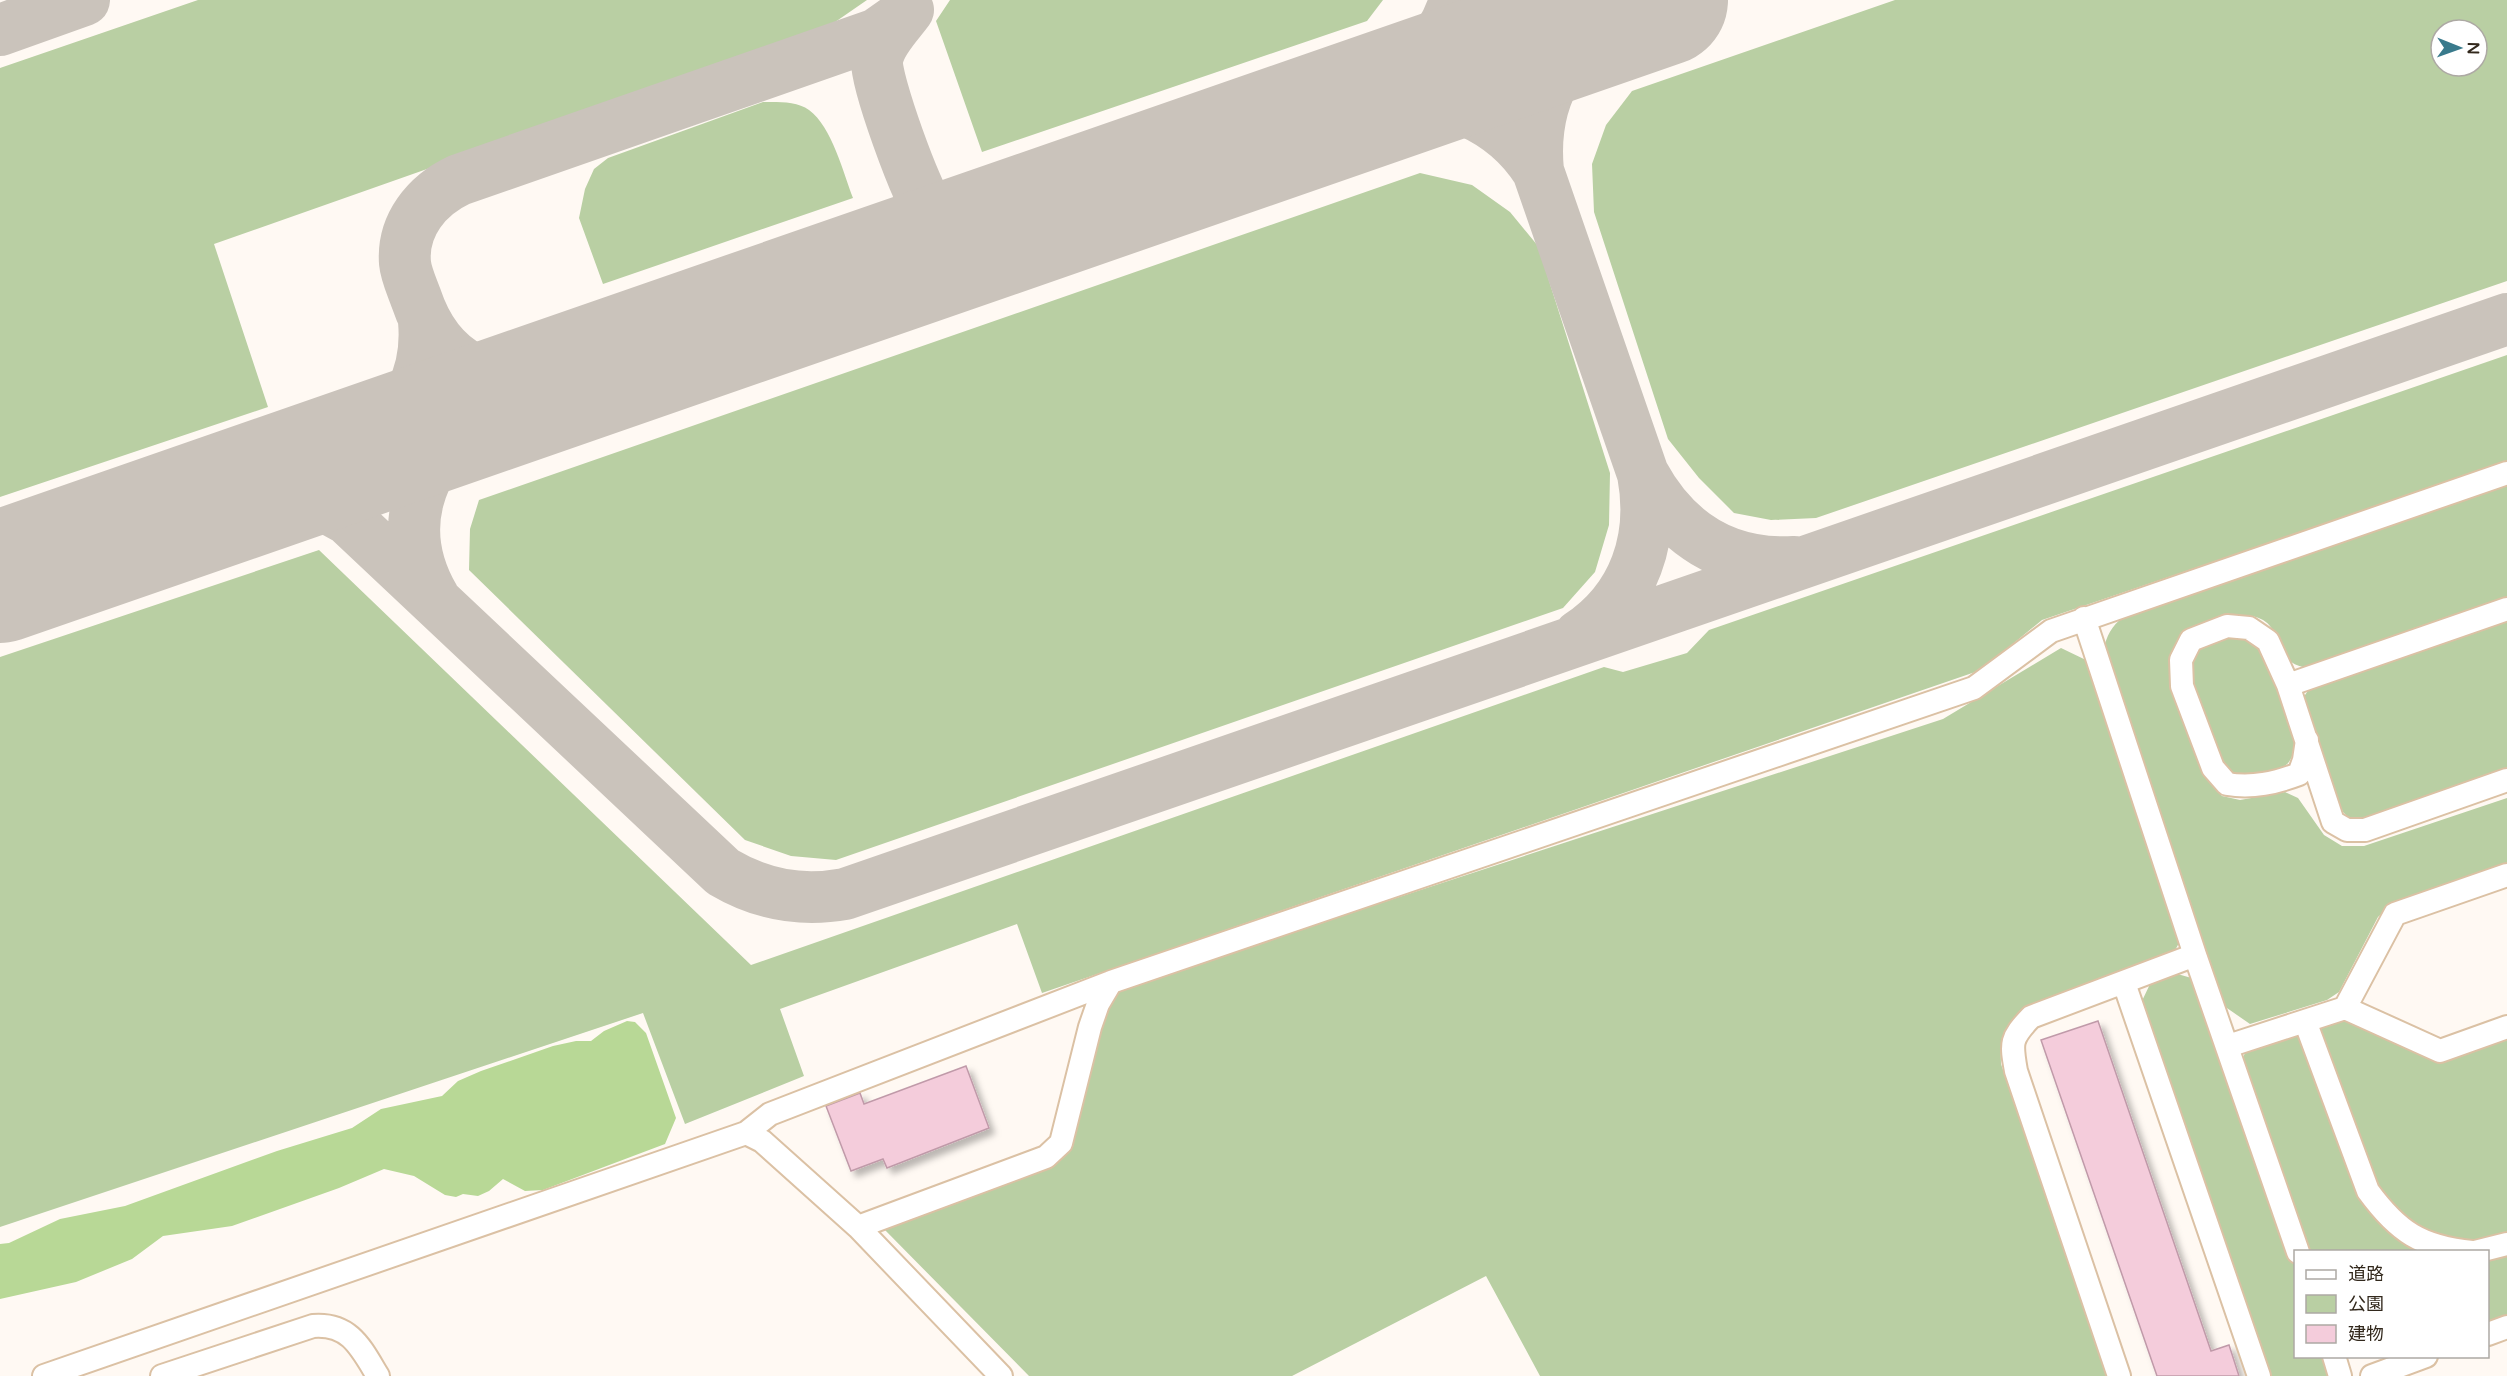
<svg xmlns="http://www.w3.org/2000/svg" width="2507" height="1376" font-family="'Varela Round','Noto Sans JP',sans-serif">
	<defs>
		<filter id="shadow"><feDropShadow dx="5.5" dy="5.5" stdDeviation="3" flood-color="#0004"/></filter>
	</defs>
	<rect width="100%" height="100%" fill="#fff9f3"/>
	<path fill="#b9cfa3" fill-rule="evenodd" d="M 198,0 L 867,0 L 825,29 L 214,244 L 268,407 L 0,497 L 0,68 Z
		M 950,0 L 1383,0 L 1367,21 L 982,152 L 936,21 Z
		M 1895,0 L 2507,0 L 2507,281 L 1816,518 L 1771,520 L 1734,513 L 1699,478 L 1668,439 L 1594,212 L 1592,164 L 1606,125 L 1632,91 ZM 2441,30 L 2477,30 L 2477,66 L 2441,66 Z
		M 763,102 C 778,102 797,101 809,110 C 832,127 843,172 853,198 L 603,284 L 579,218 L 585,189 L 594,169 L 608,158 Z
		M 1420,173 L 1472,185 L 1510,212 L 1538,246 L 1610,473 L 1609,525 L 1595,572 L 1563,608 L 836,860 L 791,856 L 745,840 L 469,570 L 470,529 L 479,500 Z
		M 2507,355 L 2507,462 L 2042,620 L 1981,670 L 1042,993 L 1017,924 L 780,1009 L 804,1076 L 685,1124 L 643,1013 L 0,1227 L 0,657 L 319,550 L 751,965 L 1604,667 L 1623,672 L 1687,653 L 1709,630 Z
		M 2507,485 L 2507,604 L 2319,669 C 2309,668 2296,668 2288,659 C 2279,648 2277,628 2263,620 C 2241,607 2203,625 2183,636 L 2206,777 L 2222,796 L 2240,800 L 2285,792 L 2298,798 L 2324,835 L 2342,846 L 2364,846 L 2507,798 L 2507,864 L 2396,901 L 2378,917 L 2339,992 L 2327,1000 L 2250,1024 L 2224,1006 L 2103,651 C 2107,635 2111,627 2123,617 Z
		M 2507,616 L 2507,773 L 2354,823 L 2343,812 L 2303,709 L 2305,695 L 2312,685 Z
		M 2229,631 L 2262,646 L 2294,737 C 2297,776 2267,773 2238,780 L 2224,767 L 2188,673 L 2193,651 Z
		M 2061,648 L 2088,661 L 2179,928 L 2179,943 L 2173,954 L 2024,1011 C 2002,1029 2000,1036 2001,1064 L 2108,1376 L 1540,1376 L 1486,1276 L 1292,1376 L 1029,1376 L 883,1228 L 1052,1166 L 1069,1149 L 1107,1007 L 1118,992 L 1130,985 L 1943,719 Z
		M 2174,973 L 2195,979 L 2200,989 L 2295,1264 L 2296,1356 L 2328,1357 L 2327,1376 L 2266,1376 L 2141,1003 L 2151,982 Z
		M 2351,1018 L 2427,1056 L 2507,1035 L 2507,1323 L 2488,1329 L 2488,1252 L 2309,1251 L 2243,1064 L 2244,1055 L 2248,1049 L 2337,1019 Z"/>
	<path fill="#b8d896" d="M 627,1021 L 635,1022 L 646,1033 L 676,1118 L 665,1144 L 543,1190 L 525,1191 L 503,1179 L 489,1191 L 478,1196 L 463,1194 L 456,1197 L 445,1195 L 414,1176 L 384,1169 L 339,1188 L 232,1226 L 163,1236 L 132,1259 L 76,1282 L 0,1299 L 0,1244 L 9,1243 L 60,1219 L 125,1206 L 277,1151 L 352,1128 L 381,1109 L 442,1096 L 458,1081 L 481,1071 L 553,1046 L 576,1041 L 591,1041 L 604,1031 Z"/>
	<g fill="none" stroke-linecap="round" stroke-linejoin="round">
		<path stroke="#cac3bb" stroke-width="52" d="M 1530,0 L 1584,10 L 1626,12
			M 908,10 C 898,24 879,42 877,61 C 875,80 917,196 930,211 C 944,227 963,234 983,235
			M 0,30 L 84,0
			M 1377,99 C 1439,89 1505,118 1538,171
			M 1377,99 C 1411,72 1443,42 1455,0
			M 888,269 C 915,249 925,222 918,189
			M 561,382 C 530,383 499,383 471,368 C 442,353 426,328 416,298 C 412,287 406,274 405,263 C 402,225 427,195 459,180 L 877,34 L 904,15
			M 366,450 C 405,412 429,377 424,321
			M 1643,474 C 1675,533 1725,566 1794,562
			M 243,493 C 282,491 314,499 348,519 L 723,872 C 762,895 801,902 845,894 L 2507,319
			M 434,598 C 393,528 420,468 471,413
			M 1579,636 C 1635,599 1655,538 1643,474 L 1538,171 C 1531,99 1561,45 1626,12"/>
		<path stroke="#cac3bb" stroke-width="132" d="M 0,577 L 1662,0"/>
	</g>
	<path fill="#f4ccdb" stroke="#c09aa9" stroke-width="1.5" filter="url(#shadow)" d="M 2098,1021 L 2211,1351 L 2229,1345 L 2239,1376 L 2157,1376 L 2041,1040 Z
		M 966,1066 L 989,1128 L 887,1168 L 883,1159 L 851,1171 L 826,1106 L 860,1093 L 864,1104 Z"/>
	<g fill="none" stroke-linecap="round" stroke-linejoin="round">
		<g stroke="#dbc1a4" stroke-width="26">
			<path id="minor" d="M 2084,618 L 2195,955 L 2298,1252
				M 2288,685 L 2507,609
				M 2307,740 L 2304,760 L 2299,774 C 2275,783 2253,788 2227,784 L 2213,768 L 2182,686 L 2181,660 L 2191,640 L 2227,626 L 2249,628 L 2268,641 L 2288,685 L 2333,822 L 2347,830 L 2365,830 L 2507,780
				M 2507,875 L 2395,914 L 2345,1008 L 2440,1051 L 2507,1027
				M 2124,983 L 2259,1376
				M 2305,1021 L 2368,1191 C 2398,1232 2421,1247 2472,1252
				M 2228,1046 L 2345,1008
				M 746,1133 L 762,1141 L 858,1227 L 1001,1376
				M 858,1227 L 1046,1157 L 1061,1143 L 1090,1027 L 1098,1004 L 1111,982
				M 2475,1252 L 2507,1244
				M 2488,1334 L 2507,1327
				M 2334,1356 L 2340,1376
				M 44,1376 L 746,1133 L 770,1114 L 1111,982 L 1974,688 L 2051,631 L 2507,473
				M 162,1376 L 313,1326 C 350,1323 361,1348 378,1376
				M 2119,1376 L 2016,1071 C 2011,1043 2010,1039 2031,1017 L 2195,955
				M 2372,1376 L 2426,1356"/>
		</g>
		<use href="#minor" stroke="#fff" stroke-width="22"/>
	</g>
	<rect x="2294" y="1250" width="195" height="108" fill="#ffffff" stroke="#ada9a4" stroke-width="1.5"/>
	<rect x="2306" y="1270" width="30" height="9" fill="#ffffff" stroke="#ada9a4" stroke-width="1.5"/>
	<text x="2348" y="1280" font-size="18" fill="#32281c">道路</text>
	<rect x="2306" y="1295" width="30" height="18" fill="#b9cfa3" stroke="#ada9a4" stroke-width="1.5"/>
	<text x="2348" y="1310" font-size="18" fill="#32281c">公園</text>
	<rect x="2306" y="1325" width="30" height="18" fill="#f4ccdb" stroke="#ada9a4" stroke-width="1.5"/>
	<text x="2348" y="1340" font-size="18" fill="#32281c">建物</text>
	<g transform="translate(2459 48) rotate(91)"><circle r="28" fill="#ffffff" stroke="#ada9a4" stroke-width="1.5"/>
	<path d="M0-4.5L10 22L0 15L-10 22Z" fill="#397a8c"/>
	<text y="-9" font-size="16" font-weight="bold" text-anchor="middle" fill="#32281c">N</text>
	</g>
</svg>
